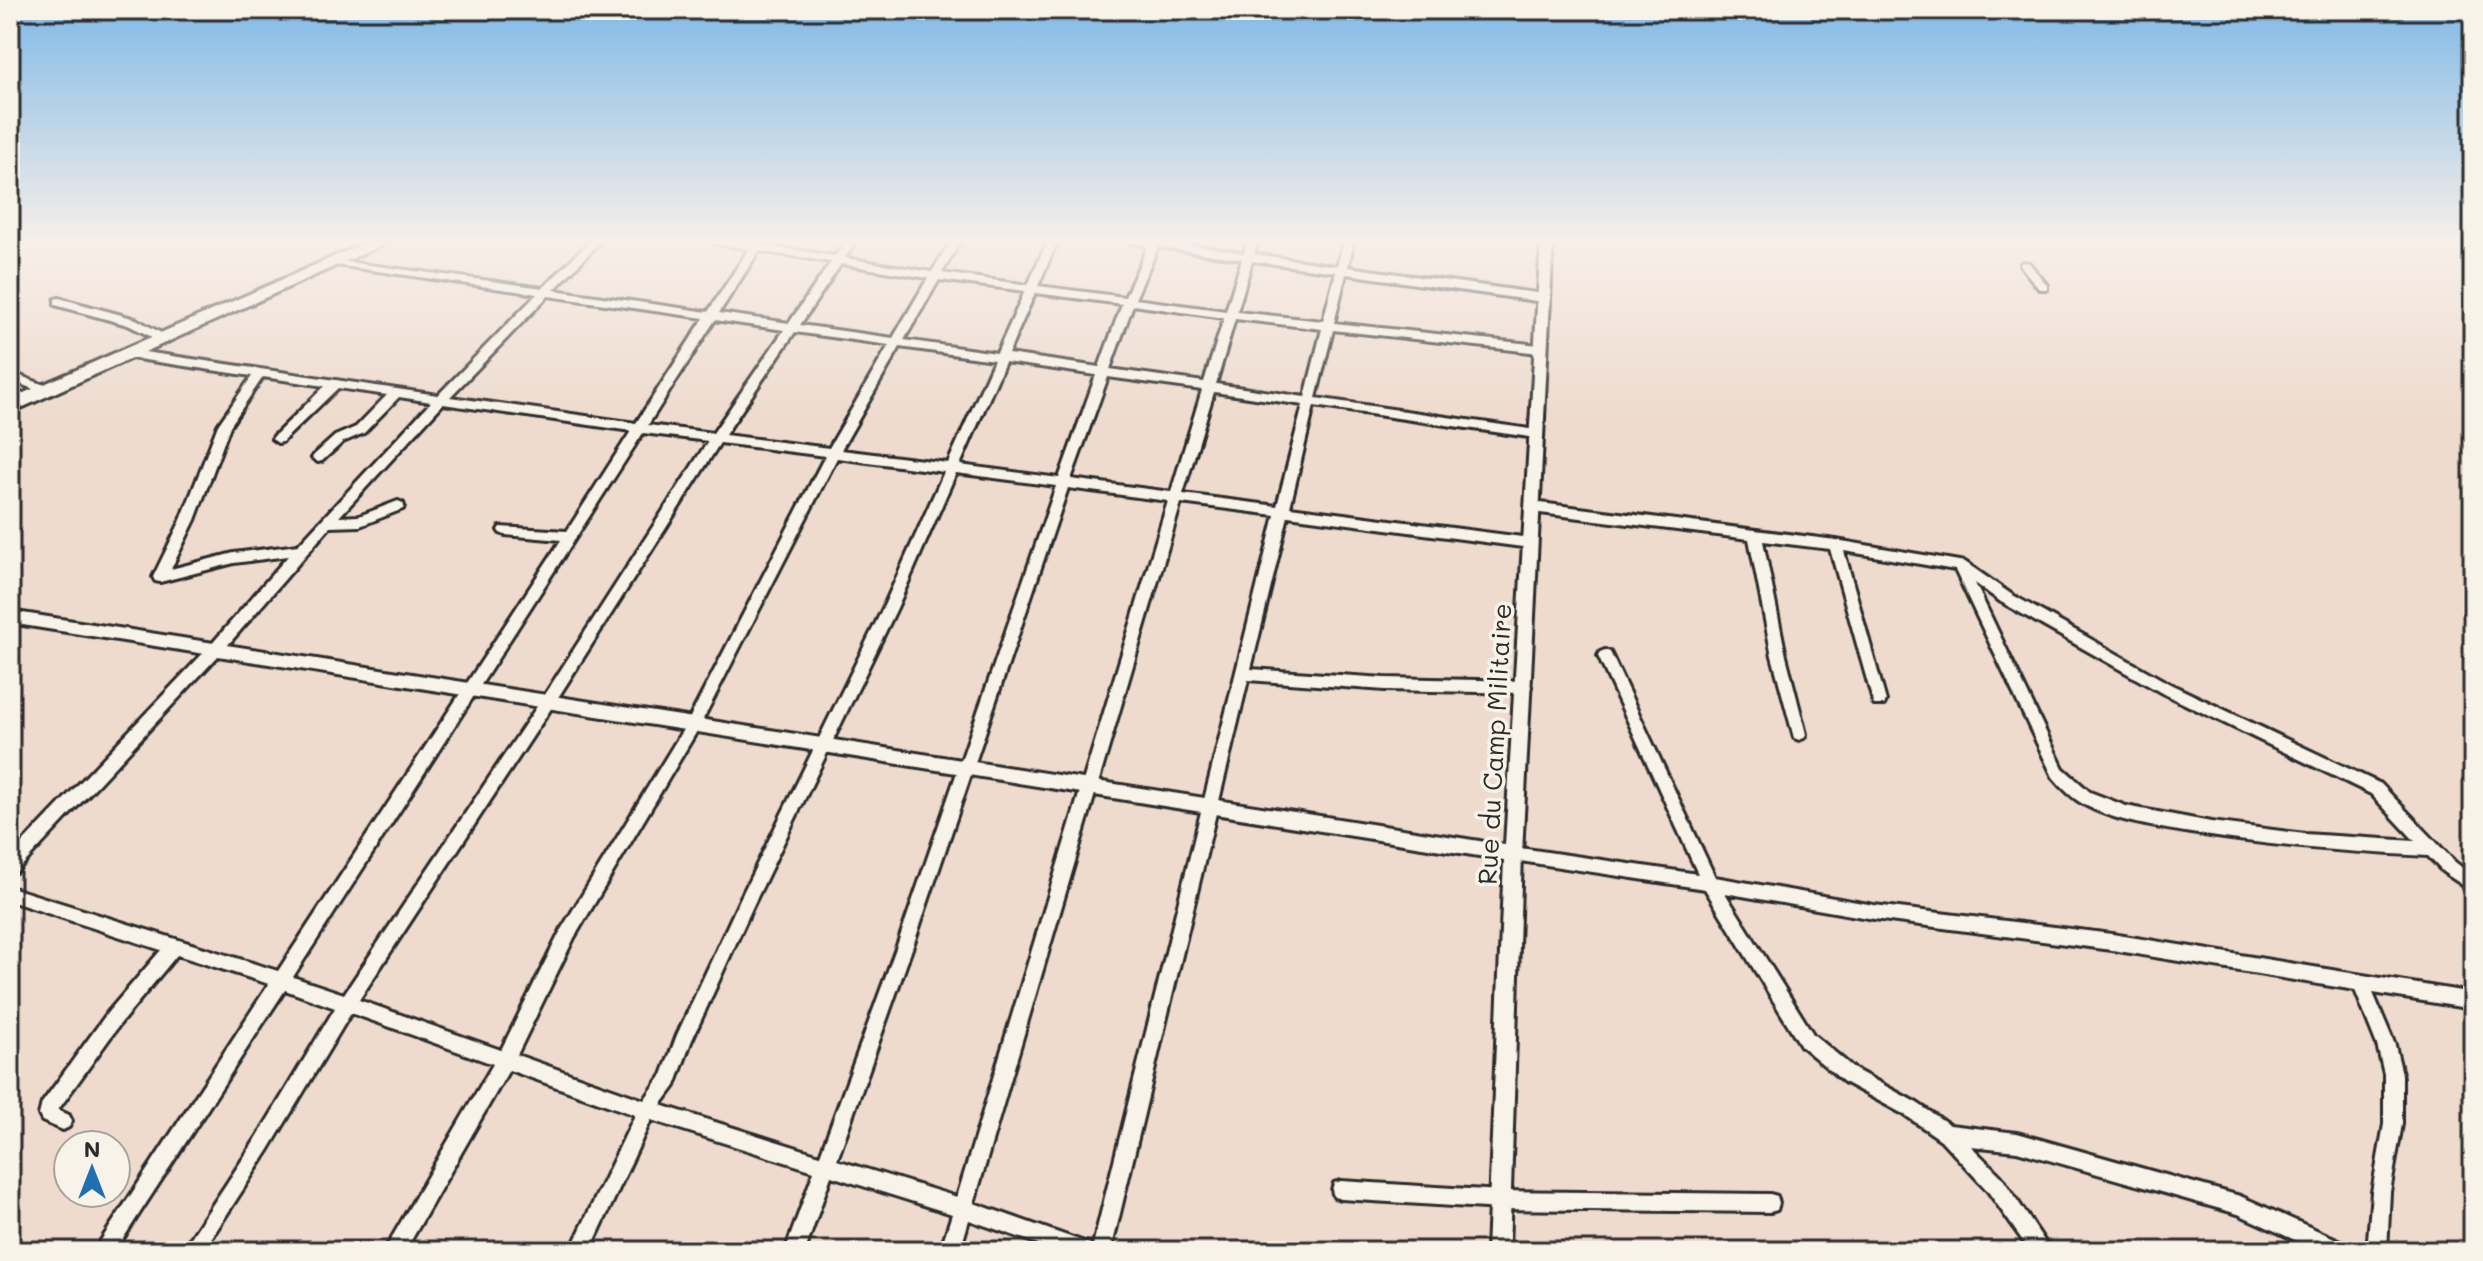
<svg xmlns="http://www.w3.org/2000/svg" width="2483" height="1261" font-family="Mali,sans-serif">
	<rect width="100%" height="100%" fill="#eedbce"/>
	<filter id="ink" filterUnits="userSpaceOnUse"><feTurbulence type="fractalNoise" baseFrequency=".0125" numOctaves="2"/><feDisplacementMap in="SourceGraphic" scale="16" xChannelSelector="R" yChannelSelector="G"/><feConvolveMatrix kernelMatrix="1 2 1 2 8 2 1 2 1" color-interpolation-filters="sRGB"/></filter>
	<g filter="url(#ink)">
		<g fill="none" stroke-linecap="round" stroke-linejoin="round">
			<g stroke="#2b2b2b" stroke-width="6">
				<path id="minor" d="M 591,240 L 602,240 L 554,290 L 708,312 L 749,249 L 712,243 L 707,240 L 730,240 L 753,243 L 755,240 L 765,240 L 762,245 L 835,256 L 847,240 L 857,240 L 845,258 L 932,272 L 951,240 L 961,240 L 942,273 L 1028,285 L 1048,240 L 1058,240 L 1038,286 L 1125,297 L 1148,246 L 1125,242 L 1124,240 L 1161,240 L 1244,253 L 1248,240 L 1258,240 L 1254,254 L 1337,266 L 1344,240 L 1354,240 L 1348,267 L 1543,294 L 1549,298 L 1543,302 L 1346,274 L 1334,323 L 1539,345 L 1545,349 L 1539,353 L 1333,330 L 1316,398 L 1536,430 L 1542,434 L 1536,438 L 1314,406 L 1290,507 L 1530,538 L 1537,543 L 1530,548 L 1288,516 L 1251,669 L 1385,678 L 1524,681 L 1529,683 L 1531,687 L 1529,691 L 1524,693 L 1385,690 L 1248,680 L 1111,1251 L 1059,1251 L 969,1220 L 960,1251 L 940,1251 L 952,1214 L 831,1176 L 805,1251 L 785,1251 L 814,1171 L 651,1120 L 590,1251 L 570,1251 L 635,1115 L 509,1070 L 405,1251 L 384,1251 L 493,1064 L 351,1013 L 268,1151 L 203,1251 L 182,1251 L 256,1139 L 335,1008 L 285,990 L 115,1251 L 94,1251 L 269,984 L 177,955 L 120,1024 L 58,1110 L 69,1115 L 72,1121 L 69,1127 L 63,1130 L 42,1121 L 39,1115 L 42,1103 L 108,1012 L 161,950 L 10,901 L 10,887 L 278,971 L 561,540 L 505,535 L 500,533 L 498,530 L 500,527 L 567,531 L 631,431 L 443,404 L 339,517 L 359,516 L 398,501 L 403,503 L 404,506 L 403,509 L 360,526 L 330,527 L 220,654 L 16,872 L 10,874 L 10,856 L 210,646 L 288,556 L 234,563 L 160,582 L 155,581 L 153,577 L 181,520 L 218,425 L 252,376 L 131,358 L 125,354 L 131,350 L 438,395 L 537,294 L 336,265 L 332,264 L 332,260 L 543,288 ZM 1158,247 L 1242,259 L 1226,311 L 1135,299 ZM 759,251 L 831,262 L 789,323 L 719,313 ZM 1252,261 L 1336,272 L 1323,321 L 1237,312 ZM 841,264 L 928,278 L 893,338 L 800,325 ZM 939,280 L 1025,291 L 997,353 L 904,340 ZM 1035,293 L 1122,304 L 1099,367 L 1008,354 ZM 548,296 L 704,318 L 636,423 L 450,397 ZM 1133,305 L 1224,318 L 1204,382 L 1110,369 ZM 1235,319 L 1322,329 L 1305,397 L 1216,384 ZM 715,320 L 784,330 L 713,433 L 648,425 ZM 795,332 L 889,345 L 829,448 L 725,435 ZM 900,347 L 994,360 L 948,463 L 841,450 ZM 1005,362 L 1096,375 L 1059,478 L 960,465 ZM 263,377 L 325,386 L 274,436 L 272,439 L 278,443 L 282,442 L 338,388 L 387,395 L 356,427 L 335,436 L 314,455 L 312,458 L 318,462 L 322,461 L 343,442 L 364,433 L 399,397 L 431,402 L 298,545 L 234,553 L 171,569 L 195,520 L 230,426 ZM 1108,377 L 1202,390 L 1171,492 L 1071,479 ZM 1214,392 L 1303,405 L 1277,506 L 1183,494 ZM 643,433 L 708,441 L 542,699 L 344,994 L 293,977 ZM 720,443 L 825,456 L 687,723 L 562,928 L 501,1050 L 359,1000 L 552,707 ZM 837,458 L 944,472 L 883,608 L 740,899 L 677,1035 L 662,1075 L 644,1100 L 517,1055 L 574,938 L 697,731 ZM 956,473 L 1056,486 L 899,940 L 820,1155 L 661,1105 L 675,1086 L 691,1042 L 752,908 L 897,608 ZM 1068,488 L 1168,501 L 957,1197 L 837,1160 L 915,940 ZM 1181,503 L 1275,515 L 1093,1245 L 974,1203 Z
					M 2025,262 L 2029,263 L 2047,285 L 2047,289 L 2039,289 L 2020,265 L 2021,263 Z
					M 59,298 L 136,319 L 172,339 L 166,343 L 162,342 L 128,325 L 55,305 L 55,299 Z
					M 10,372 L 50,387 L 52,390 L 46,394 L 10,380 Z
					M 1532,502 L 1836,540 L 1965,562 L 2011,594 L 2170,684 L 2381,784 L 2455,862 L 2473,876 L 2473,892 L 2443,872 L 2428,856 C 2349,852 2269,846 2191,833 C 2156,827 2116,822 2085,805 C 2072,798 2062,788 2053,777 L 1955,570 L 1844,551 L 1886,701 L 1884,705 L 1874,705 L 1830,549 L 1763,541 L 1786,656 L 1806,734 L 1804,738 L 1799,740 L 1794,738 L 1772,656 L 1749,539 L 1532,512 L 1526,507 ZM 1975,583 L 2001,602 L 2160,692 L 2371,794 L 2415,841 L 2305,834 L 2211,822 L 2126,806 L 2090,792 L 2063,768 Z
					M 1605,650 L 1610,652 L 1612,656 L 1715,877 L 1874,905 L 2112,934 L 2473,993 L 2473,1009 L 2373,993 L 2395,1045 L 2402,1074 L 2402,1124 L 2390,1192 L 2387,1251 L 2367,1251 L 2372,1192 L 2384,1124 L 2384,1074 L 2377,1045 L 2355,990 L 2112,950 L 1874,919 L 1725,893 L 1813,1034 L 1856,1070 L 1917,1103 L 1950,1125 L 2017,1133 L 2240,1196 L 2348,1244 L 2351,1251 L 2319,1251 L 2238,1214 L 2017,1151 L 1971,1146 L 2001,1176 L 2051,1251 L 2030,1251 L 1987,1190 L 1941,1140 L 1905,1115 L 1844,1082 L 1801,1046 L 1705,889 L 1507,859 L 1505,854 L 1507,849 L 1513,847 L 1698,874 L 1598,656 L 1600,652 Z
					M 1341,1181 L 1501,1191 L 1770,1194 L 1777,1196 L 1779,1203 L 1777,1210 L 1770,1212 L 1501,1209 L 1341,1199 L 1334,1197 L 1332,1190 L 1334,1183 Z"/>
			</g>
			<g stroke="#2b2b2b" stroke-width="6">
				<path id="tertiary" d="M 1541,240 L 1553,240 L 1522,854 L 1509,1251 L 1487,1251 L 1504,860 L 10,623 L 10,611 L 1505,845 Z"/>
			</g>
			<g stroke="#2b2b2b" stroke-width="6">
				<path id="primary" d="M 372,240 L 393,240 L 10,413 L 10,399 Z"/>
			</g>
			<use href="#minor" fill="#f7f3e8" fill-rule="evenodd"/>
			<use href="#tertiary" fill="#f7f3e8" fill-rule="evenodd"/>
			<use href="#primary" fill="#f7f3e8" fill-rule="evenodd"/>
		</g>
	</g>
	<linearGradient id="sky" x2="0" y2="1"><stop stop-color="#81b9e7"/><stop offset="0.58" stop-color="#f7efe9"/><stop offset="1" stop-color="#f7efe9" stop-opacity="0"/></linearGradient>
	<rect width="2483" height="416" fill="url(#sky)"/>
	<g text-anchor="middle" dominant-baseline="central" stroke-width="7" stroke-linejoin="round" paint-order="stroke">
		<g font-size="26" fill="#2b2b2b" stroke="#f7f3e8">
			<text transform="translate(1494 744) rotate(-87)">Rue du Camp Militaire</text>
		</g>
	</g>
	<rect width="2483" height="1261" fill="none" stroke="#f7f3e8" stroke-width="40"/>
	<rect x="20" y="20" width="2443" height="1221" fill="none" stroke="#2b2b2b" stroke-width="3" filter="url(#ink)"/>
	<g transform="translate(92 1169)"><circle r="38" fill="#f7f3e8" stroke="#a5a39c" stroke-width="2"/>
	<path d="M0-6L14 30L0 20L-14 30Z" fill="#1f6fb2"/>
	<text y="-12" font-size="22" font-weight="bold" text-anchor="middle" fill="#2b2b2b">N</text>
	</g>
</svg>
